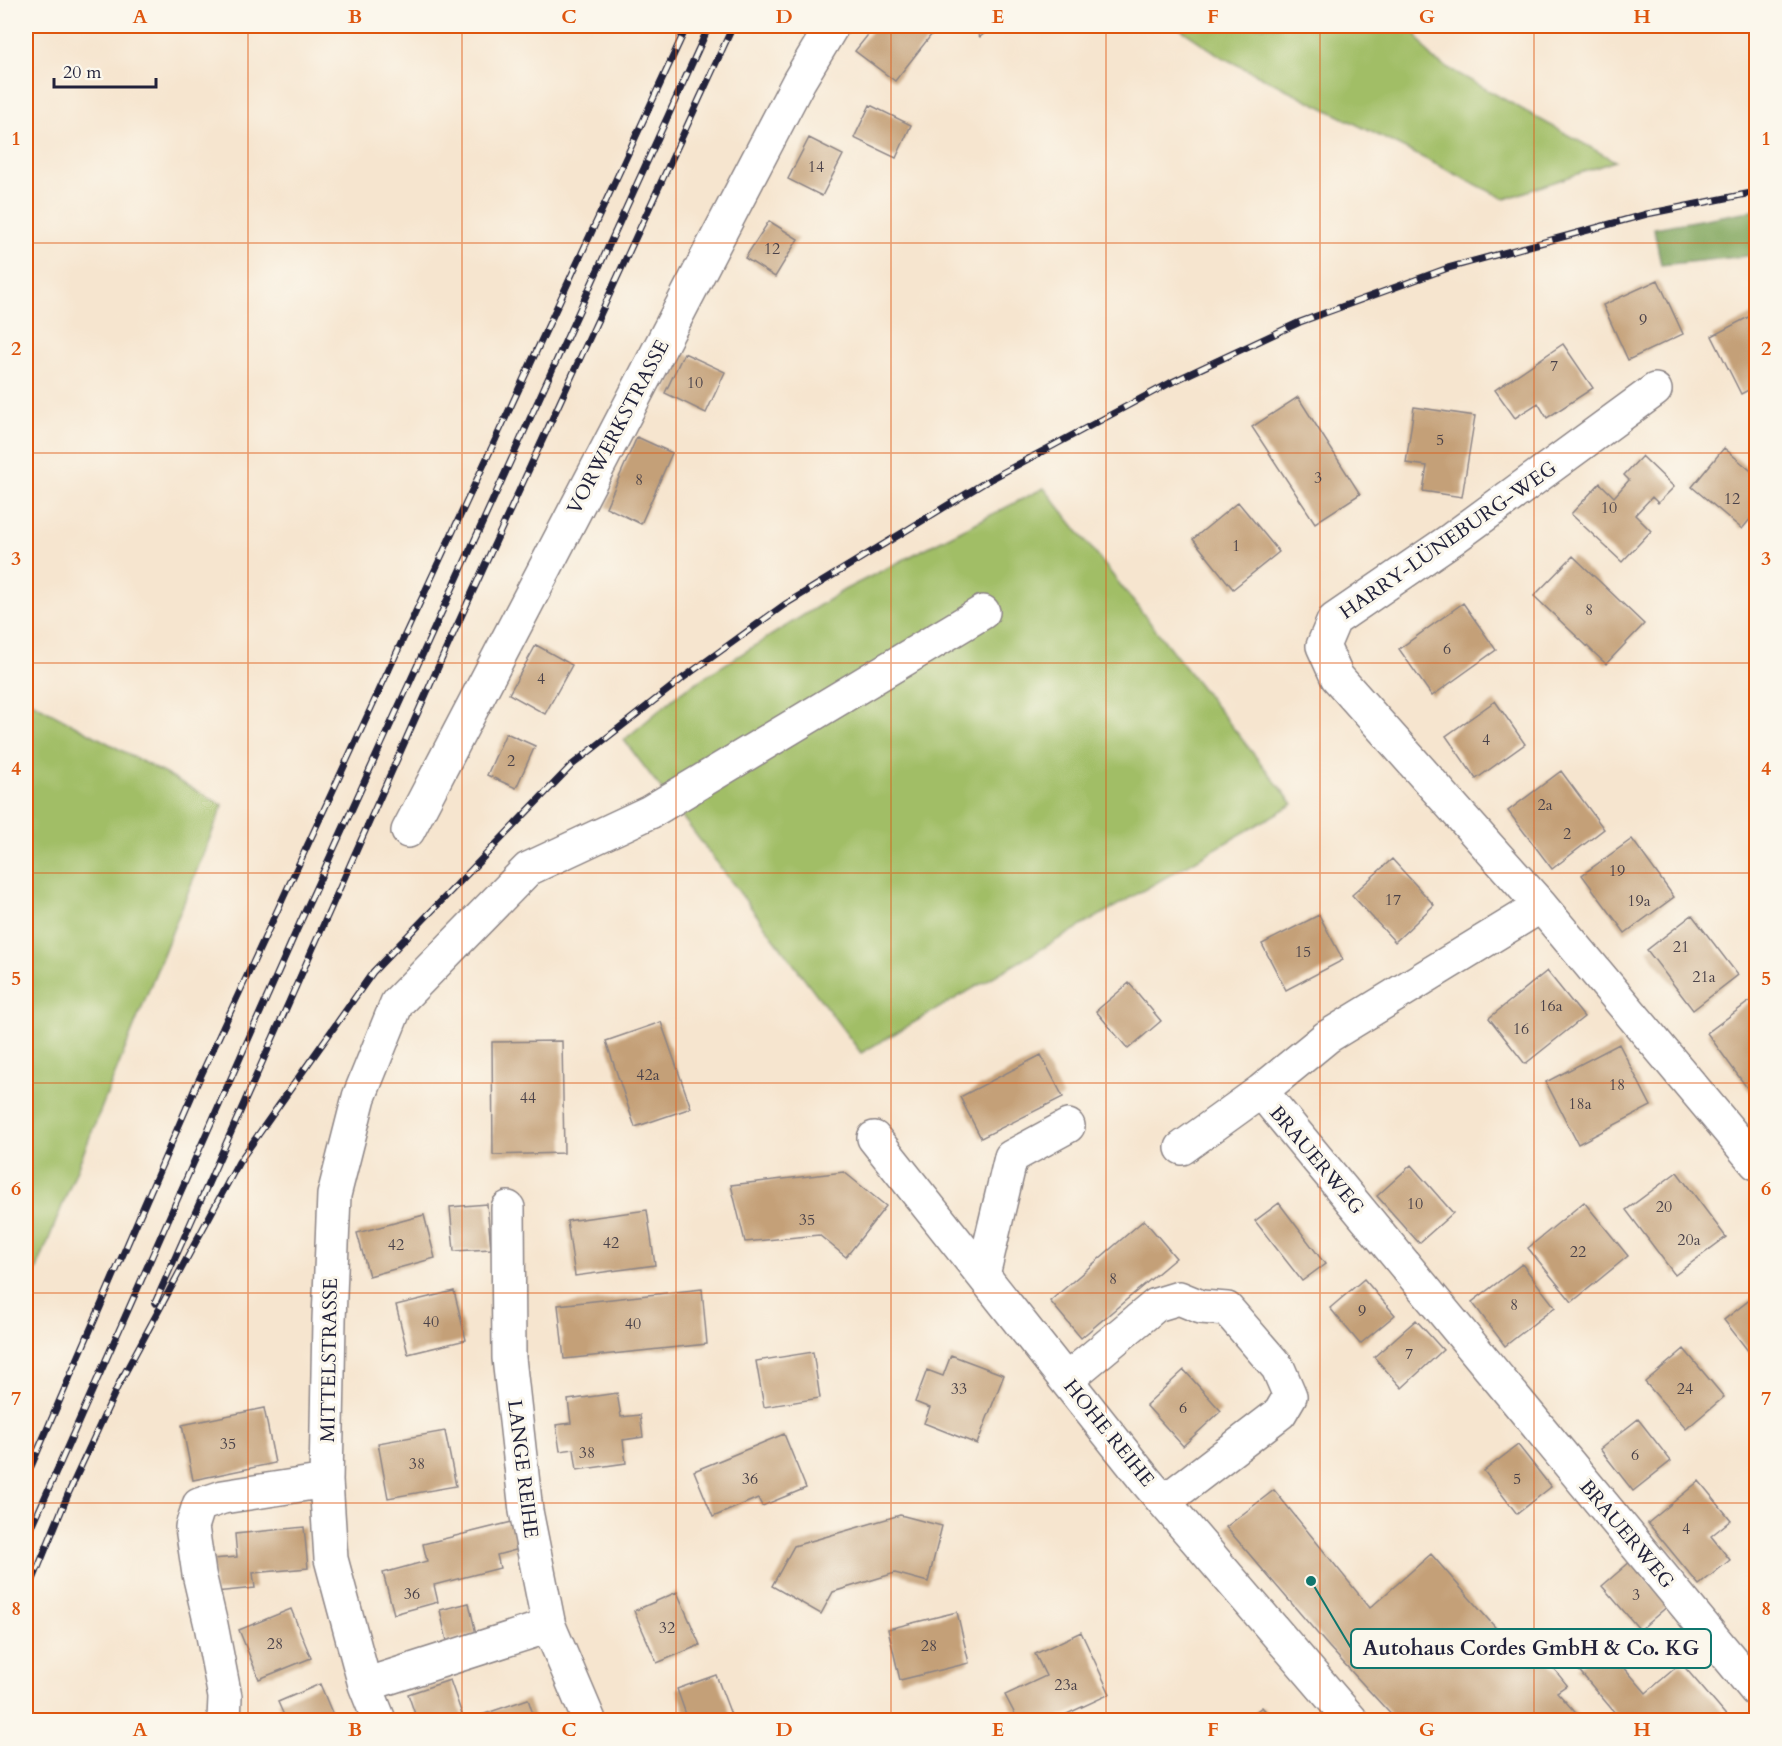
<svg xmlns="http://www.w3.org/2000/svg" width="1782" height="1746" font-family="Cardo,serif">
	<rect width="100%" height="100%" fill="#fbf7ec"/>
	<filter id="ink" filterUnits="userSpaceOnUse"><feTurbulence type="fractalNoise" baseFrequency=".0167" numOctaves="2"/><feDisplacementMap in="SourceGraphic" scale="12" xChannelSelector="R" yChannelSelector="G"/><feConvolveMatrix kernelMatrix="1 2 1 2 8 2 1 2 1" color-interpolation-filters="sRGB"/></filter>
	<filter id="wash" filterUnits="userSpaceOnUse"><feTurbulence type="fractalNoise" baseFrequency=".008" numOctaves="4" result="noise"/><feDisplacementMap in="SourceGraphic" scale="24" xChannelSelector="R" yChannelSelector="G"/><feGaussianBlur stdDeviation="1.35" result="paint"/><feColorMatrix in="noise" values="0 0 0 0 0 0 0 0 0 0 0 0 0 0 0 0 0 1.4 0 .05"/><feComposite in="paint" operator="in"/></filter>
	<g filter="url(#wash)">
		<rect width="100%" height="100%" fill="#f6e5cf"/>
		<path fill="#a1be66" stroke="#627050" stroke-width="1.5" d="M 1176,26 L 1411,26 L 1432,59 L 1615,161 L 1505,199 L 1222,57 Z
			M 1044,488 L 1293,804 L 861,1053 L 624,740 L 682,691 L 844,590 Z
			M 26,699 L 223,805 L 26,1296 Z"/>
		<path fill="#80a55b" stroke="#51644b" stroke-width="1.5" d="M 1756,210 L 1756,255 L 1661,265 L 1654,228 Z"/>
		<g id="blocks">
			<path fill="#c4a078" d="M 875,26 L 921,26 L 932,34 L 895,81 L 855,51 Z
				M 971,26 L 994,26 L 980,37 Z
				M 870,105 L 911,125 L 896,158 L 854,138 Z
				M 809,138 L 843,155 L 822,196 L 788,179 Z
				M 769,221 L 798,239 L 775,277 L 745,258 Z
				M 1658,280 L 1683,334 L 1628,360 L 1603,305 Z
				M 1756,313 L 1756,386 L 1741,394 L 1712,336 Z
				M 1563,344 L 1593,388 L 1547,418 L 1538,403 L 1515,418 L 1495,390 Z
				M 684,353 L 725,372 L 706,413 L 665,393 Z
				M 1298,397 L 1360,494 L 1315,523 L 1252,427 Z
				M 1414,407 L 1475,416 L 1462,497 L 1423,491 L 1427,466 L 1406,463 Z
				M 637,437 L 672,453 L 641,524 L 606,507 Z
				M 1724,448 L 1756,475 L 1756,512 L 1742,529 L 1692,487 Z
				M 1642,456 L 1674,487 L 1658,503 L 1652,497 L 1635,515 L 1651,531 L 1622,562 L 1571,514 L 1600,483 L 1614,497 L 1629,480 L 1624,475 Z
				M 1238,502 L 1279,552 L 1233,589 L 1193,539 Z
				M 1573,556 L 1644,624 L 1606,664 L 1534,596 Z
				M 1463,603 L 1496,650 L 1432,696 L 1399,649 Z
				M 536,645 L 572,665 L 545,714 L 509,694 Z
				M 1495,701 L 1525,744 L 1476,779 L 1446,736 Z
				M 506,733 L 535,746 L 516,788 L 487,775 Z
				M 1561,771 L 1604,829 L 1552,869 L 1508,811 Z
				M 1632,839 L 1674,897 L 1625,933 L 1582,875 Z
				M 1392,859 L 1434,905 L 1395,942 L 1352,895 Z
				M 1319,915 L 1343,960 L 1286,990 L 1262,944 Z
				M 1692,915 L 1738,975 L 1693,1010 L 1647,950 Z
				M 1547,971 L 1584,1017 L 1525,1064 L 1489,1018 Z
				M 1129,983 L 1161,1021 L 1128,1049 L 1096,1011 Z
				M 1754,998 L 1756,1000 L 1756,1094 L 1753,1096 L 1707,1033 Z
				M 661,1022 L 691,1108 L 635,1127 L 606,1041 Z
				M 562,1041 L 564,1153 L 493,1155 L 492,1042 Z
				M 1619,1044 L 1651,1106 L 1578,1144 L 1546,1082 Z
				M 1041,1055 L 1063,1097 L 981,1138 L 960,1097 Z
				M 1411,1165 L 1453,1213 L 1419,1243 L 1377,1196 Z
				M 844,1172 L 886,1206 L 846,1257 L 819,1235 L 745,1242 L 731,1185 Z
				M 1677,1172 L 1726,1237 L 1675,1275 L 1626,1210 Z
				M 1584,1202 L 1628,1256 L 1572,1302 L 1528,1248 Z
				M 1279,1203 L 1325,1264 L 1302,1281 L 1255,1221 Z
				M 487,1204 L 491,1249 L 454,1251 L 450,1207 Z
				M 647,1210 L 655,1265 L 575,1276 L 567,1221 Z
				M 424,1215 L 435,1258 L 369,1276 L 357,1233 Z
				M 1144,1220 L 1176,1258 L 1081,1338 L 1050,1301 Z
				M 1522,1264 L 1555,1307 L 1505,1346 L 1472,1302 Z
				M 1364,1279 L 1395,1315 L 1360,1344 L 1330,1308 Z
				M 702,1289 L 707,1344 L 564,1359 L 558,1305 Z
				M 454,1291 L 466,1340 L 408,1354 L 396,1305 Z
				M 1756,1295 L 1756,1361 L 1724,1320 Z
				M 1416,1320 L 1443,1350 L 1402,1388 L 1374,1357 Z
				M 1684,1349 L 1724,1397 L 1686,1429 L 1645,1382 Z
				M 813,1352 L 820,1398 L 764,1407 L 756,1361 Z
				M 951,1355 L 1004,1375 L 977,1444 L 924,1423 L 930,1408 L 915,1402 L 927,1370 L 943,1376 Z
				M 1184,1370 L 1221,1411 L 1183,1446 L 1146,1405 Z
				M 617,1393 L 621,1417 L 640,1415 L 643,1437 L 623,1440 L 626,1463 L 577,1470 L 574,1449 L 560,1451 L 556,1425 L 571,1423 L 568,1400 Z
				M 264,1408 L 275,1463 L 193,1480 L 182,1425 Z
				M 1638,1419 L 1671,1461 L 1633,1491 L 1600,1449 Z
				M 445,1431 L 456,1486 L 388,1498 L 378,1443 Z
				M 784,1434 L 806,1488 L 762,1506 L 758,1498 L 713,1517 L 694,1471 Z
				M 1518,1445 L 1551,1487 L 1517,1514 L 1484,1471 Z
				M 1699,1481 L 1731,1520 L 1711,1536 L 1730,1560 L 1699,1585 L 1648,1523 Z
				M 1274,1490 L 1370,1608 L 1431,1554 L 1522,1658 L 1537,1648 L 1567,1685 L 1557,1692 L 1582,1720 L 1396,1720 L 1329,1647 L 1226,1527 Z
				M 900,1515 L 942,1526 L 928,1582 L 895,1573 L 833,1592 L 821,1614 L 772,1586 L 794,1546 Z
				M 516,1521 L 523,1548 L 497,1555 L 500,1568 L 434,1585 L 438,1602 L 394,1614 L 383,1573 L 427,1561 L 423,1544 Z
				M 304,1527 L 308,1568 L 253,1573 L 255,1588 L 215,1592 L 212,1559 L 237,1557 L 235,1534 Z
				M 1631,1561 L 1669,1605 L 1640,1630 L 1602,1586 Z
				M 677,1592 L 700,1645 L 657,1663 L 634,1611 Z
				M 469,1603 L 476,1634 L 447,1641 L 440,1610 Z
				M 291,1609 L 311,1658 L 259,1679 L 239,1630 Z
				M 957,1612 L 969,1663 L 900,1680 L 888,1629 Z
				M 1081,1632 L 1110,1694 L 1054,1720 L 1018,1720 L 1005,1695 L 1046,1676 L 1035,1654 Z
				M 1604,1644 L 1646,1693 L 1681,1663 L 1730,1720 L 1621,1720 L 1577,1668 Z
				M 716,1675 L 733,1720 L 688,1720 L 677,1689 Z
				M 450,1680 L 464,1720 L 417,1720 L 408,1694 Z
				M 320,1684 L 335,1720 L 286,1720 L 278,1702 Z
				M 528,1699 L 535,1720 L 467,1720 Z
				M 1262,1707 L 1273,1720 L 1245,1720 Z"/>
		</g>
	</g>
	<g filter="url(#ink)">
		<use href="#blocks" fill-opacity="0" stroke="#8c8485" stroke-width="1.5"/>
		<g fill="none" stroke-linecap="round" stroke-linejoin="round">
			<g stroke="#8c8485" stroke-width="36">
				<path id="minor" d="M 408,831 L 799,81 L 832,26
					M 1541,906 L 1337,677 L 1323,646 L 1334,620 L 1452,539 L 1655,390
					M 874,1138 L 1146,1481 L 1351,1720
					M 1182,1148 L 1261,1091
					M 1756,1163 L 1541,906 L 1327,1037 L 1261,1091 L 1756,1690
					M 508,1208 L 509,1358 L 526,1511 L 549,1626 L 589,1720
					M 983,1275 L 1011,1157 L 1068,1126
					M 1066,1380 L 1156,1305 L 1179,1298 L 1201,1307 L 1227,1309 L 1278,1368 L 1290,1396 L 1280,1413 L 1165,1501
					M 365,1685 L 549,1626
					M 224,1720 L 225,1697 L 211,1625 L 199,1574 L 192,1527 L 199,1505 L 223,1497 L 326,1481
					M 379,1720 L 365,1685 L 331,1559 L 326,1481 L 329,1320 L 334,1195 L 359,1097 L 397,1003 L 528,869 L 650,812 L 983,612"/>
			</g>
			<use href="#minor" stroke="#fff" stroke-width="33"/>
			<g stroke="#22223b" stroke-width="7">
				<path id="rail" d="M 155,1303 L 443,656 L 733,26
					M 120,1382 L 239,1162 L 373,972 L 572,765 L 683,678 L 784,605 L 989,480 L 1170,383 L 1300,322 L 1448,268 L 1647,214 L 1756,192
					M 26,1478 L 196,1086 L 687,26
					M 26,1540 L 299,925 L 709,26
					M 26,1597 L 69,1492 L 123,1375"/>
			</g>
			<use href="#rail" stroke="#fbf7ec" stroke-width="4.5" stroke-dasharray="14" stroke-linecap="butt"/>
		</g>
	</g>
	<path fill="none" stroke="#de560e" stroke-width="1.5" stroke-opacity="0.55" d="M 248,26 L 248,1720M 462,26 L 462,1720M 676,26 L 676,1720M 891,26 L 891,1720M 1106,26 L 1106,1720M 1320,26 L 1320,1720M 1534,26 L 1534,1720M 26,243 L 1756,243M 26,453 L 1756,453M 26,663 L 1756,663M 26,873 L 1756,873M 26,1083 L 1756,1083M 26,1293 L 1756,1293M 26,1503 L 1756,1503"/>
	<g text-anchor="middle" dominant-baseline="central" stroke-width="6" stroke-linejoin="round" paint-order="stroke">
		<g font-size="16" fill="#4a424a">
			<text x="816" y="167">14</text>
			<text x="772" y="249">12</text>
			<text x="1643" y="320">9</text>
			<text x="1554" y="366">7</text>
			<text x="695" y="383">10</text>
			<text x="1440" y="440">5</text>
			<text x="1318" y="478">3</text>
			<text x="639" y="480">8</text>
			<text x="1732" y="499">12</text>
			<text x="1609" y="508">10</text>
			<text x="1236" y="546">1</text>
			<text x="1589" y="610">8</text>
			<text x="1447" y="649">6</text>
			<text x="541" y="679">4</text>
			<text x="1486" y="740">4</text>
			<text x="511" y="761">2</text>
			<text x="1545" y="805">2a</text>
			<text x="1567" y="834">2</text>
			<text x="1617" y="871">19</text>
			<text x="1393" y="900">17</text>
			<text x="1639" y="901">19a</text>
			<text x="1681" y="947">21</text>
			<text x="1303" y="952">15</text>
			<text x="1704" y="977">21a</text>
			<text x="1551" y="1006">16a</text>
			<text x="1521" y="1029">16</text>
			<text x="648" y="1075">42a</text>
			<text x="1617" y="1085">18</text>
			<text x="528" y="1098">44</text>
			<text x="1580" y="1104">18a</text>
			<text x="1415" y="1204">10</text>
			<text x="1664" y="1207">20</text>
			<text x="807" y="1220">35</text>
			<text x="1689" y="1240">20a</text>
			<text x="611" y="1243">42</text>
			<text x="396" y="1245">42</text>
			<text x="1578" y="1252">22</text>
			<text x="1113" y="1279">8</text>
			<text x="1514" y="1305">8</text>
			<text x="1362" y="1311">9</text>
			<text x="431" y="1322">40</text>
			<text x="633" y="1324">40</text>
			<text x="1409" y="1354">7</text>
			<text x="959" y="1389">33</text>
			<text x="1685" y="1389">24</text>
			<text x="1183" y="1408">6</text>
			<text x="228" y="1444">35</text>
			<text x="587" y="1453">38</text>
			<text x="1635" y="1455">6</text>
			<text x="417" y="1464">38</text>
			<text x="750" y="1479">36</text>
			<text x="1517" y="1479">5</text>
			<text x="1686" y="1529">4</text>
			<text x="412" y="1594">36</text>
			<text x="1636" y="1595">3</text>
			<text x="667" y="1628">32</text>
			<text x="275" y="1644">28</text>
			<text x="929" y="1646">28</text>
			<text x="1066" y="1685">23a</text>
		</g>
		<g font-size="20" fill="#22223b" stroke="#fbf7ec">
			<text transform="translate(618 427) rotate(-62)">VORWERKSTRASSE</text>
			<text transform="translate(1448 540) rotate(-35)">HARRY-LÜNEBURG-WEG</text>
			<text transform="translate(1317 1160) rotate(50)">BRAUERWEG</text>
			<text transform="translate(329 1360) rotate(-89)">MITTELSTRASSE</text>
			<text transform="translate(1109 1433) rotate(51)">HOHE REIHE</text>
			<text transform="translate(523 1469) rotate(83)">LANGE REIHE</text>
			<text transform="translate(1627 1534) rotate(50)">BRAUERWEG</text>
		</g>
	</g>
	<path fill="none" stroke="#0f766e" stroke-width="2" d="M1311 1581L1351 1648"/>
	<circle fill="#0f766e" stroke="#fbf7ec" stroke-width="2" cx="1311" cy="1581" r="6"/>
	<rect fill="#fbf7ec" stroke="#0f766e" stroke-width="2" x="1351" y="1629" width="360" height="39" rx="6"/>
	<g font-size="21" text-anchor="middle" font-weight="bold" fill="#22223b">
		<text x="1531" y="1655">Autohaus Cordes GmbH &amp; Co. KG</text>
	</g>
	<rect width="1782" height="1746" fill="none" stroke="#fbf7ec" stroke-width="66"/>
	<path d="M54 78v9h102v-9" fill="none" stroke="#22223b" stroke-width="3"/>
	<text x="63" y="78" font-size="18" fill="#22223b" stroke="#fbf7ec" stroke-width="4.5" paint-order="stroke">20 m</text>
	<rect x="33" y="33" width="1716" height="1680" fill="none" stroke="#de560e" stroke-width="2"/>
	<g font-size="20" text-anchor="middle" font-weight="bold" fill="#de560e">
		<text x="140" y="23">A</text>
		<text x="355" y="23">B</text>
		<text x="569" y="23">C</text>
		<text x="784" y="23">D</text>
		<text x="998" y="23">E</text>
		<text x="1213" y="23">F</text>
		<text x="1427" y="23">G</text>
		<text x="1642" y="23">H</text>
		<text x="16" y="145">1</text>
		<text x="1766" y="145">1</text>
		<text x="16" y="355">2</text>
		<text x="1766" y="355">2</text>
		<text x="16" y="565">3</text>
		<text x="1766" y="565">3</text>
		<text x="16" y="775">4</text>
		<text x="1766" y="775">4</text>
		<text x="16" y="985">5</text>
		<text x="1766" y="985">5</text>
		<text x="16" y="1195">6</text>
		<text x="1766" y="1195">6</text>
		<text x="16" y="1405">7</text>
		<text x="1766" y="1405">7</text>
		<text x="16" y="1615">8</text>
		<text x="1766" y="1615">8</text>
		<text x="140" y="1736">A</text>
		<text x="355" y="1736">B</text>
		<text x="569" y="1736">C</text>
		<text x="784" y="1736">D</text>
		<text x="998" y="1736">E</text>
		<text x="1213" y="1736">F</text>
		<text x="1427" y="1736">G</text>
		<text x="1642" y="1736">H</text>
	</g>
</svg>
